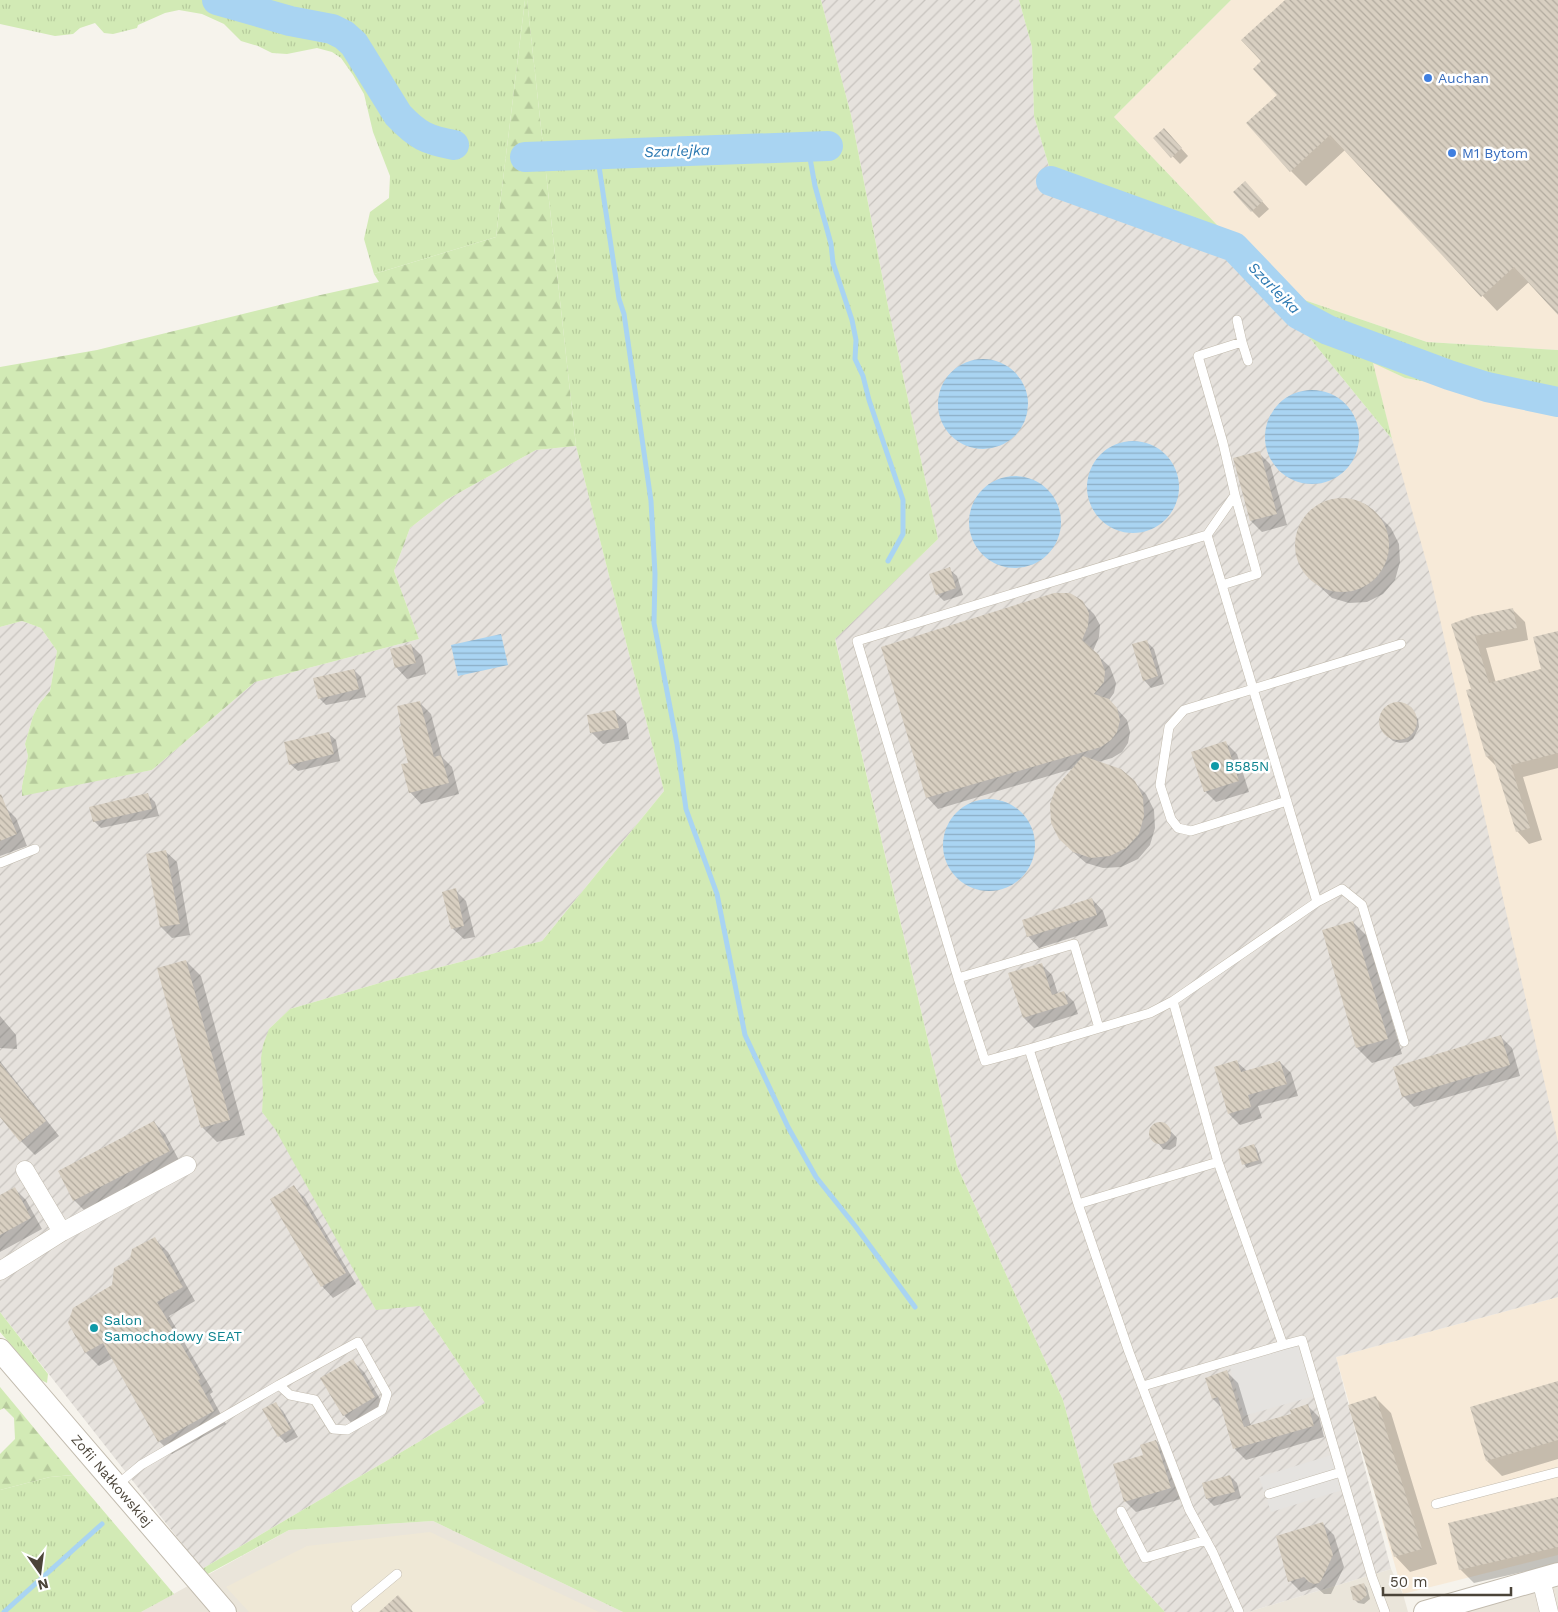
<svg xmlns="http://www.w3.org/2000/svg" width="1558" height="1612" font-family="'Work Sans',sans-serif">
	<defs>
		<pattern id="industrial-furrows" width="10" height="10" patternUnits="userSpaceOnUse" patternTransform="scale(1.25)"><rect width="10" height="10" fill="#e6e2dd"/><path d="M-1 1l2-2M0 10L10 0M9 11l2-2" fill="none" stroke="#c7c3be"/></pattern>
		<pattern id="grass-tufts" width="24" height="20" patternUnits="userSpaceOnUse" patternTransform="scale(1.25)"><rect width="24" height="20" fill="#d2eab5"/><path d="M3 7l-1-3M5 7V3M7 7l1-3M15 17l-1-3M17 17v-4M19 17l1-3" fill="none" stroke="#b6ca9c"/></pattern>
		<pattern id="forest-firs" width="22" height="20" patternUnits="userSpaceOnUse" patternTransform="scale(1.25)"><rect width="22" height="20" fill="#d2eab5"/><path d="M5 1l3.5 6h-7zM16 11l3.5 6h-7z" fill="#b6ca9c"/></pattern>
		<pattern id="water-rules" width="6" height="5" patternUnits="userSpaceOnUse" patternTransform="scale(1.25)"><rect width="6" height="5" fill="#a9d4f2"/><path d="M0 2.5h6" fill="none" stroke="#8caec5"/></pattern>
		<pattern id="building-back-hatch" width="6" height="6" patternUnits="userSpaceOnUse" patternTransform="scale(1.25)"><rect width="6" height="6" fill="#d8cfc1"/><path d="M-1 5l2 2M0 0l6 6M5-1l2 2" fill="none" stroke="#b1aa9e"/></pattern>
	</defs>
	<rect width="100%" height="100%" fill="#f6f3ec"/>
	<path fill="#eae5da" d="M 433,1521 L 623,1612 L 141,1612 L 289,1530 Z
		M 1391,1569 L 1403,1594 L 1408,1612 L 1248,1612 Z
		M 1558,1586 L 1558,1612 L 1467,1612 L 1506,1600 Z"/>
	<path fill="#f7ead8" d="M 1231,0 L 1558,0 L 1558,350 L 1427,342 L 1281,292 L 1114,117 Z
		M 1372,362 L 1405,378 L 1558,406 L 1558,1148 L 1392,439 Z
		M 1558,1297 L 1558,1555 L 1403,1594 L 1336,1357 Z"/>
	<path fill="url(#industrial-furrows)" d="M 821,0 L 1019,0 L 1032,47 L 1034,116 L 1054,183 L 1230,258 L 1282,304 L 1392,439 L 1430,575 L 1558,1142 L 1558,1297 L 1336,1357 L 1391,1569 L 1248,1612 L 1165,1612 L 1131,1575 L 1093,1510 L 1063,1400 L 957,1166 L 835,638 L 938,539 L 888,306 L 851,115 Z
		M 576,446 L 664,791 L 542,941 L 390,980 L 290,1009 L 269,1029 L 262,1112 L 420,1306 L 485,1403 L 202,1569 L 0,1312 L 0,627 L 22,621 L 41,628 L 57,651 L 50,691 L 39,704 L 33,716 L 25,744 L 28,756 L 22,786 L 22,795 L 152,770 L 255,682 L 419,639 L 394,571 L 410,528 L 446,500 L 536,450 Z"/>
	<path fill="#efe8d6" d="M 430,1532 L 599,1612 L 249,1612 L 226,1587 L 307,1546 Z"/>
	<path fill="url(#grass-tufts)" d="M 0,0 L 525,0 L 496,237 L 374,274 L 364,239 L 370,212 L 389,198 L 390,176 L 373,132 L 364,94 L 353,75 L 341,58 L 332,52 L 317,48 L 287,54 L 272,53 L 258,46 L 241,41 L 224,24 L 202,14 L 179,10 L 165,13 L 138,25 L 137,28 L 113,34 L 104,33 L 95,23 L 80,28 L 73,34 L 55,36 L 0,24 Z
		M 527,0 L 821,0 L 851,115 L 888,306 L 938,539 L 835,639 L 957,1166 L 1063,1400 L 1093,1510 L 1131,1575 L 1165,1612 L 623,1612 L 433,1521 L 289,1530 L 206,1575 L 202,1569 L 485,1403 L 420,1306 L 376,1310 L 275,1129 L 262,1112 L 263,1092 L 261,1058 L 263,1045 L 269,1029 L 290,1009 L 390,980 L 542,941 L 664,791 L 576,446 Z
		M 1019,0 L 1231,0 L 1114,117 L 1281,292 L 1427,342 L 1558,350 L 1558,406 L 1405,378 L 1373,363 L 1392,439 L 1282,304 L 1230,258 L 1054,183 L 1034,116 L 1032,47 Z
		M 0,1312 L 48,1374 L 47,1383 L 41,1380 L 0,1332 Z
		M 73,1475 L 174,1594 L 141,1612 L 0,1612 L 0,1490 L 50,1477 Z"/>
	<path fill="url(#forest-firs)" d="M 525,0 L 527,0 L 576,446 L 536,450 L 446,500 L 410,528 L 394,571 L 419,639 L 255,682 L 152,770 L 22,796 L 22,786 L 28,756 L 25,744 L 33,716 L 39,704 L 50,691 L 57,651 L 41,628 L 22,621 L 0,627 L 0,367 L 97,350 L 316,296 L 379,282 L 374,274 L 496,237 Z
		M 0,1387 L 73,1475 L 50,1477 L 0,1490 L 0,1454 L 15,1439 L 14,1418 L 4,1408 L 0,1410 Z"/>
	<path fill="#e5e3e0" d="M 1302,1340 L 1318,1395 L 1244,1416 L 1228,1361 Z
		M 1335,1454 L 1346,1489 L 1271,1512 L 1259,1477 Z"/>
	<path fill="url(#water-rules)" d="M938 404a45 45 0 1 1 90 0a45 45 0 1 1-90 0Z
		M1265 437a47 47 0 1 1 94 0a47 47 0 1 1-94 0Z
		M1087 487a46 46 0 1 1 92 0a46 46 0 1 1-92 0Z
		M969 522a46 46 0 1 1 92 0a46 46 0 1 1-92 0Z
		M 501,634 L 508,665 L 458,676 L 451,645 Z
		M943 845a46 46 0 1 1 92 0a46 46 0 1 1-92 0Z"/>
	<path fill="#0003" d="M 1287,0 L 1558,0 L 1558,313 L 1529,282 L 1497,311 L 1345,150 L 1306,186 L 1291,171 L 1278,95 L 1263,62 Z
		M 1171,137 L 1188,156 L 1180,164 L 1155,138 Z
		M 1252,190 L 1269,209 L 1259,218 L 1252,211 Z
		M 1259,453 L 1270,464 L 1287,525 L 1262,532 L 1251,521 L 1235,459 Z
		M 1347,499 L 1365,504 L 1379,516 L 1391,528 L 1399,544 L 1400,562 L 1395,580 L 1383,594 L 1367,602 L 1349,603 L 1332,598 L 1306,574 L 1298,558 L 1296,540 L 1302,522 L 1313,509 L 1329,500 Z
		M 949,569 L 957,576 L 963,595 L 944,601 L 937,594 Z
		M 1082,602 L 1094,614 L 1100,625 L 1099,637 L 1093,651 L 1110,667 L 1116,683 L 1114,693 L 1109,700 L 1127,720 L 1130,732 L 1128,743 L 1122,752 L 1112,758 L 1098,762 L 1134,782 L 1146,794 L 1154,810 L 1155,828 L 1150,845 L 1138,859 L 1121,867 L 1103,868 L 1086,863 L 1072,851 L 1072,769 L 938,809 L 927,797 Z
		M 1512,609 L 1525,622 L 1528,640 L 1486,648 L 1496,683 L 1543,670 L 1558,632 L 1558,768 L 1523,777 L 1542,840 L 1529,844 L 1517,831 L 1497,767 L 1487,757 L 1467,691 L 1472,690 L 1453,625 Z
		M 1146,641 L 1154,649 L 1164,684 L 1151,688 L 1144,680 Z
		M 411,645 L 422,656 L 426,674 L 407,679 L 396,667 Z
		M 354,670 L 361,677 L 366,697 L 326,705 L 319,698 Z
		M 420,703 L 431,714 L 442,757 L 452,767 L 459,794 L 421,804 L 410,792 L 409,764 Z
		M 1397,703 L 1410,708 L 1418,719 L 1419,727 L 1413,739 L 1408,742 L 1400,743 L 1393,741 L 1384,733 L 1380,724 L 1380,719 L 1385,708 Z
		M 614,711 L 626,722 L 629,739 L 603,744 L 592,733 L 588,716 Z
		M 328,733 L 336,740 L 340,761 L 298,771 L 290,764 Z
		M 1226,743 L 1237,754 L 1249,792 L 1216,802 L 1205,791 Z
		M 148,795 L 155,802 L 159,816 L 101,828 L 94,821 Z
		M 5,807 L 16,818 L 27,846 L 0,856 L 0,809 Z
		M 165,851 L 177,862 L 190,935 L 172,938 L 161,927 L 147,855 Z
		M 455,890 L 466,901 L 475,937 L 464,939 L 452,928 Z
		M 1092,899 L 1103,911 L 1108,926 L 1039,948 L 1028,936 Z
		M 1353,922 L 1368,937 L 1402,1054 L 1372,1063 L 1357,1048 Z
		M 186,961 L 201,976 L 245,1135 L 217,1142 L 202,1127 Z
		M 1041,964 L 1052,975 L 1058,994 L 1064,992 L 1074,1002 L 1078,1014 L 1034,1028 L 1024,1018 Z
		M 0,1016 L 16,1035 L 17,1049 L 0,1048 Z
		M 1500,1036 L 1512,1048 L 1520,1076 L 1414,1107 L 1403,1096 Z
		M 0,1061 L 59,1136 L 35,1155 L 21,1141 L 0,1115 Z
		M 1237,1062 L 1247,1071 L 1280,1062 L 1291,1073 L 1298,1096 L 1258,1106 L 1262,1118 L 1240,1125 L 1229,1114 Z
		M 154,1122 L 165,1134 L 180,1162 L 85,1211 L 74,1200 Z
		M 1157,1124 L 1165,1125 L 1177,1138 L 1176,1146 L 1170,1150 L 1163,1149 L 1151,1135 L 1151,1128 Z
		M 1254,1145 L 1257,1149 L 1262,1163 L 1247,1168 L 1244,1164 Z
		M 294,1187 L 305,1198 L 356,1284 L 333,1298 L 322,1286 Z
		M 15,1189 L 26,1200 L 42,1229 L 0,1252 L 0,1197 Z
		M 155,1239 L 168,1252 L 195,1301 L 169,1316 L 213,1392 L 210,1394 L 226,1424 L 172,1454 L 159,1441 L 113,1358 L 99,1366 L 86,1353 L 132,1260 Z
		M 353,1361 L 364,1372 L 386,1409 L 355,1427 L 344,1415 Z
		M 1227,1372 L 1238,1383 L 1251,1426 L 1292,1414 L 1308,1406 L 1319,1417 L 1324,1437 L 1246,1460 L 1235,1449 L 1223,1409 L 1213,1399 L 1206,1379 Z
		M 1558,1382 L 1558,1459 L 1502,1476 L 1487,1461 Z
		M 1376,1398 L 1391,1413 L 1437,1564 L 1410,1572 L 1395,1556 Z
		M 275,1403 L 283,1411 L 298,1437 L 286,1443 L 279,1436 Z
		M 1156,1441 L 1167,1453 L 1181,1499 L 1136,1512 L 1125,1501 L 1145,1455 Z
		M 1230,1476 L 1237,1483 L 1241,1498 L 1214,1506 L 1207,1499 L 1203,1483 Z
		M 1558,1498 L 1558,1564 L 1474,1583 L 1460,1569 Z
		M 1323,1524 L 1334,1535 L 1344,1567 L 1331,1594 L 1324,1594 L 1316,1587 L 1301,1592 L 1290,1581 Z
		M 1364,1584 L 1367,1588 L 1370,1599 L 1364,1604 L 1358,1603 L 1354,1599 Z"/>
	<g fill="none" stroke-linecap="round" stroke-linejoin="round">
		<path stroke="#a9d4f2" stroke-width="5" d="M 808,147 L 815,186 L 831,244 L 833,263 L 852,320 L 856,340 L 855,359 L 863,376 L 869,400 L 903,500 L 903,534 L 888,561
			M 597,153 L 619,299 L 624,314 L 651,501 L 655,574 L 654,623 L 677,744 L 686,809 L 717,894 L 745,1035 L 788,1127 L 816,1177 L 856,1227 L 915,1307
			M 4,1612 L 102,1524"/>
		<path stroke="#a9d4f2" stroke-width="30" d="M 217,0 L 290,21 L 332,29 L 344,35 L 354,44 L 398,115 C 418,136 427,140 454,145
			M 525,157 L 828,146
			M 1051,181 L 1234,247 L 1298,314 L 1328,330 L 1449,375 L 1487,387 L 1558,402"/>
	</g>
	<path fill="url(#building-back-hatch)" d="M 1285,0 L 1558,0 L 1558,315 L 1514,267 L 1481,297 L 1330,135 L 1290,172 L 1246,123 L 1277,95 L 1253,69 L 1261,61 L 1241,40 Z
		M 1164,128 L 1182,148 L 1171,158 L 1153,138 Z
		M 1245,181 L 1263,201 L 1251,212 L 1233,192 Z
		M 1260,451 L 1277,514 L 1250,521 L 1233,458 Z
		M1295 545a47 47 0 1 1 94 0a47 47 0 1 1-94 0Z
		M 950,567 L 956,588 L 936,595 L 929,574 Z
		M 1054,593 L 1070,593 L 1083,601 L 1089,613 L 1088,626 L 1082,640 L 1099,655 L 1105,671 L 1104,682 L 1094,694 L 1109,699 L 1117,708 L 1120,720 L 1117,732 L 1111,740 L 1101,747 L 926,798 L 881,647 Z
		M 1513,608 L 1517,628 L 1475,636 L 1489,683 L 1541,669 L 1533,637 L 1558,631 L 1558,753 L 1511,765 L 1530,828 L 1516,832 L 1492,755 L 1486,757 L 1466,690 L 1471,689 L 1451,624 L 1473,616 Z
		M 1147,640 L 1158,676 L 1143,681 L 1132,644 Z
		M 411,644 L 416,663 L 395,668 L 390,649 Z
		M 354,669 L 359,689 L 318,699 L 313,678 Z
		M 420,701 L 434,757 L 441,755 L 449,783 L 409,793 L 401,764 L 408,763 L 399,727 L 401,726 L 397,706 Z
		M1379 721a19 19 0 1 1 38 0a19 19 0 1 1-38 0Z
		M 615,710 L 619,728 L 590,733 L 587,715 Z
		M 329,732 L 334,754 L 289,765 L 284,742 Z
		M 1226,741 L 1239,781 L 1204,792 L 1191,752 Z
		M 1083,756 L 1121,769 L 1135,781 L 1143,797 L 1144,816 L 1139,834 L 1126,848 L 1110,856 L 1091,858 L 1073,852 L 1059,839 L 1051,823 L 1050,804 L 1056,787 Z
		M 148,793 L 152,809 L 93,822 L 89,807 Z
		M 1,794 L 17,834 L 0,841 L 0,795 Z
		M 166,850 L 180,924 L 160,927 L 146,854 Z
		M 456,888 L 464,926 L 451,929 L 442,892 Z
		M 1092,898 L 1097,915 L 1027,937 L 1022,920 Z
		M 1353,921 L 1388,1039 L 1356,1048 L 1322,930 Z
		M 186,960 L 230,1120 L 201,1128 L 157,968 Z
		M 1042,963 L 1052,995 L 1064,991 L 1068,1004 L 1023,1018 L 1008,973 Z
		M 1501,1035 L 1510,1065 L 1402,1097 L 1393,1067 Z
		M 1237,1060 L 1241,1072 L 1280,1061 L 1287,1084 L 1248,1095 L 1251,1107 L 1228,1114 L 1214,1067 Z
		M 0,1063 L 46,1121 L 20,1142 L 0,1117 Z
		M 154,1121 L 170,1151 L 73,1201 L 58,1171 Z
		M1149 1133a11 11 0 1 1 22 0a11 11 0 1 1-22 0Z
		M 1254,1144 L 1259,1160 L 1242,1165 L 1238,1149 Z
		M 294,1185 L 346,1273 L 321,1287 L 270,1199 Z
		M 15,1187 L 31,1218 L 0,1235 L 0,1195 Z
		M 155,1237 L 183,1287 L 157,1302 L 201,1379 L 198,1380 L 214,1411 L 158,1442 L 103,1343 L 85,1353 L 68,1323 L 73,1308 L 112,1285 L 114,1268 L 130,1259 L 132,1249 Z
		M 353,1359 L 375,1397 L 343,1416 L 320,1378 Z
		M 1227,1370 L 1244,1427 L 1291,1414 L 1290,1410 L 1308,1404 L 1314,1426 L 1233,1449 L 1218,1397 L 1212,1399 L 1205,1378 Z
		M 1558,1381 L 1558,1440 L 1486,1461 L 1470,1407 Z
		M 1376,1396 L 1422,1549 L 1394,1557 L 1348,1405 Z
		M 276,1402 L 291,1429 L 278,1437 L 262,1409 Z
		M 1156,1440 L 1171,1488 L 1124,1502 L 1113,1464 L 1143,1455 L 1140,1445 Z
		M 1230,1475 L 1235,1492 L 1206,1499 L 1202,1483 Z
		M 1558,1497 L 1558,1547 L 1459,1570 L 1448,1523 Z
		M 1323,1522 L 1333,1555 L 1322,1579 L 1319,1583 L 1314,1584 L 1309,1582 L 1304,1577 L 1288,1582 L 1276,1536 Z
		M 1364,1583 L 1367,1595 L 1360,1601 L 1353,1600 L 1350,1587 Z
		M 398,1595 L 413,1612 L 379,1612 Z"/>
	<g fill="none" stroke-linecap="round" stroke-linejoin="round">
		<g stroke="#c2bbae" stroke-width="10">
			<path id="service" d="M 1242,342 L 1248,361
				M 1207,535 L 1235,495 L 1223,443 L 1198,356 L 1242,342 L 1237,320
				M 1222,585 L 1257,574 L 1235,495
				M 1287,801 L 1191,831 L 1178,828 L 1171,819 L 1160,785 L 1169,727 L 1184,710 L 1401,644
				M 0,863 L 35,849
				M 958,978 L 857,641 L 1207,535 L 1317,902
				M 1029,1049 L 985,1061 L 958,978 L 1074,944 L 1099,1028
				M 1078,1204 L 1218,1162
				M 1143,1386 L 1283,1345 L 1218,1162 L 1173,1001
				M 1341,1472 L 1372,1577 L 1385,1612
				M 117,1485 L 141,1465 L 279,1385 L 358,1342 L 387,1394 L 382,1410 L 347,1430 L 333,1429 L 315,1400 L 290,1395 L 279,1385
				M 1269,1494 L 1341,1472 L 1302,1340 L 1283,1345
				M 1436,1504 L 1558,1472
				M 1121,1511 L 1145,1558 L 1206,1540
				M 356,1608 L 397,1574
				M 1239,1612 L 1213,1553 L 1189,1509 L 1129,1352 L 1078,1204 L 1029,1049 L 1150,1013 L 1173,1001 L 1317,902 L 1342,889 L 1362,905 L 1404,1042"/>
		</g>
		<g stroke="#c2bbae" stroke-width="19">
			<path id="minor" d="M 25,1170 L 62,1232
				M 0,1271 L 62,1232 L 187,1165
				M 1541,1579 L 1549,1612"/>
		</g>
		<g stroke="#c2bbae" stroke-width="24">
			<g id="tertiary">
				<path id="s1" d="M 0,1350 L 225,1612"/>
				<path d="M 1425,1612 L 1558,1574"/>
			</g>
		</g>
		<use href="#service" stroke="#fff" stroke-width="9"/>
		<use href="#minor" stroke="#fff" stroke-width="18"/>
		<use href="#tertiary" stroke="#fff" stroke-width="22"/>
	</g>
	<g fill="#3f7fe0" stroke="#fff" stroke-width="2">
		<circle cx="1428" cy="78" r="5"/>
		<circle cx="1452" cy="153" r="5"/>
	</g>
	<g fill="#0f9aa8" stroke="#fff" stroke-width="2">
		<circle cx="1215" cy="766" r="5"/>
		<circle cx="94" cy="1328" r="5"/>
	</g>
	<g text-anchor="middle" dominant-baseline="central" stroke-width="5" stroke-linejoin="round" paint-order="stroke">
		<g font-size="14" fill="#366cbe" stroke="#fff" text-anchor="start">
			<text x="1438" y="78">Auchan</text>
			<text x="1462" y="153">M1 Bytom</text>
		</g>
		<g font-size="14" fill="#0d838f" stroke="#fff" text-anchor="start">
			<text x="1225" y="766">B585N</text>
			<text x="104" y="1320">Salon<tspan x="104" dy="16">Samochodowy SEAT</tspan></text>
		</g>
		<g font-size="14" fill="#4b4439" stroke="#fff">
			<text stroke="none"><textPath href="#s1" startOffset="172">Zofii Nałkowskiej</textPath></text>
		</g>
		<g font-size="15" font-style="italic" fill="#2e7ab2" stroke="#fff">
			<text transform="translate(677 151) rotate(-2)">Szarlejka</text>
			<text transform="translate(1274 288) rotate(45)">Szarlejka</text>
		</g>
	</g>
	<g transform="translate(40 1572) rotate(166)" stroke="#ffffff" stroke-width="4" paint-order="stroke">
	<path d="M0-4L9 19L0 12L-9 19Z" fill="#4b4439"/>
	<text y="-8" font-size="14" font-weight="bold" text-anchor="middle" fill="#4b4439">N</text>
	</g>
	<path d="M1383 1587v8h128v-8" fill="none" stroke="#4b4439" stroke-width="2.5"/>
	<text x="1390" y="1587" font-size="15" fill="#4b4439" stroke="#ffffff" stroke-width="4" paint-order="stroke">50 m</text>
</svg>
